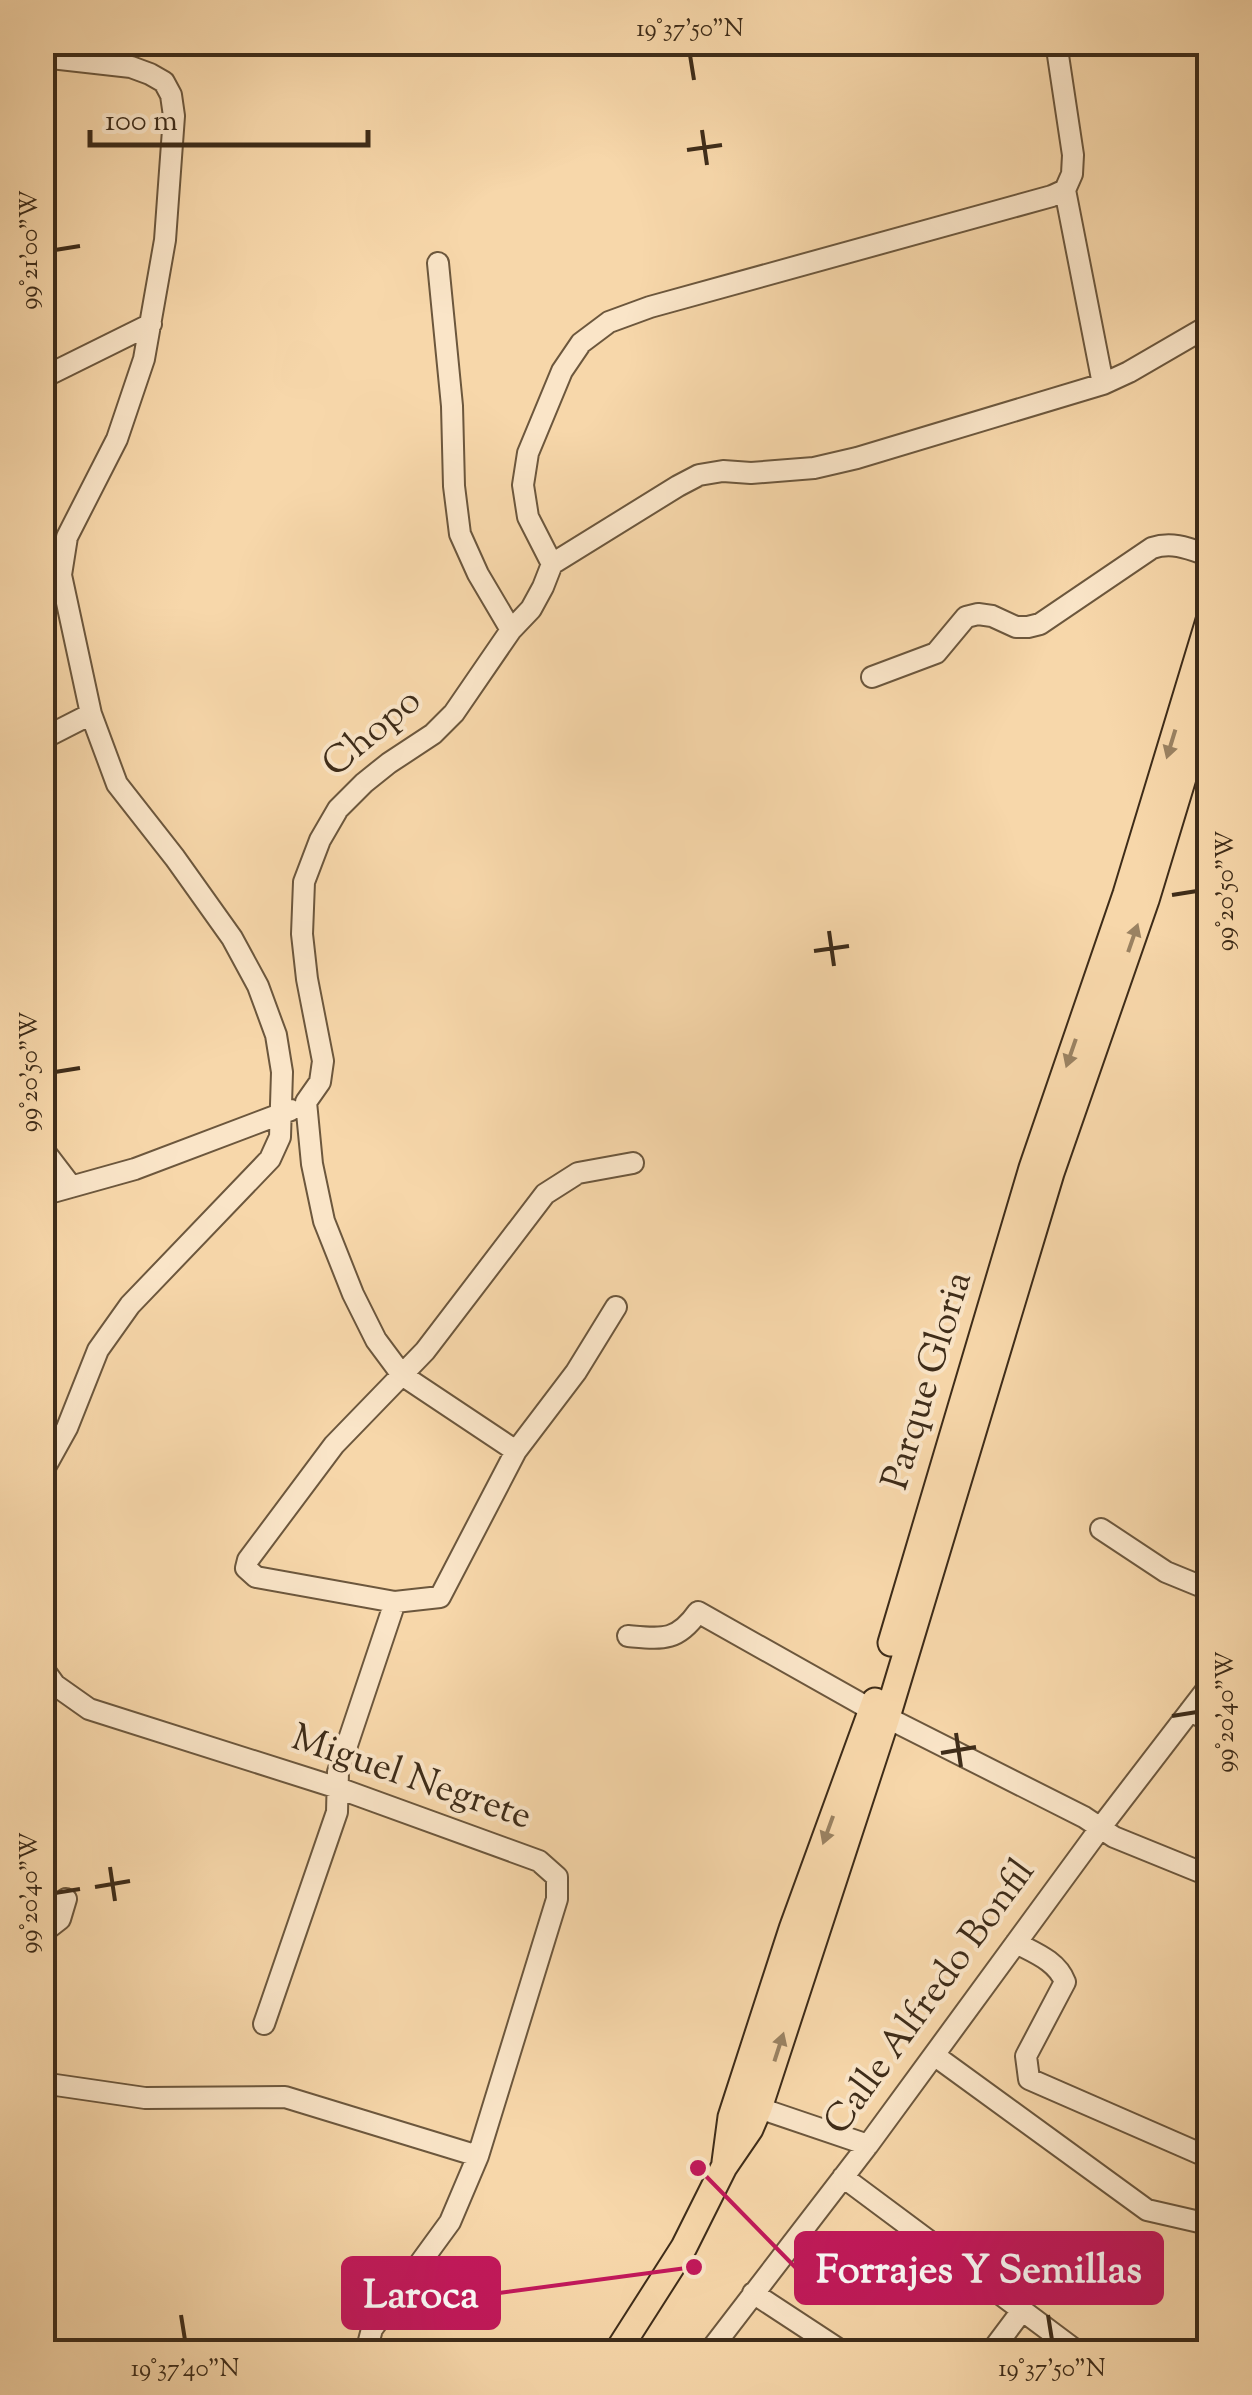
<svg xmlns="http://www.w3.org/2000/svg" width="1252" height="2395" font-family="'Sorts Mill Goudy',serif">
	<rect width="100%" height="100%" fill="#f7d7aa"/>
	<filter id="stains"><feTurbulence type="fractalNoise" baseFrequency=".002" numOctaves="4"/><feColorMatrix values="0 0 0 0 .2 0 0 0 0 .09 0 0 0 0 .02 0 0 0 .5 -.17"/></filter>
	<radialGradient id="worn" r=".72"><stop offset=".6" stop-color="#630" stop-opacity="0"/><stop offset="1" stop-color="#630" stop-opacity=".3"/></radialGradient>
	<g fill="none" stroke-linecap="round" stroke-linejoin="round">
		<g stroke="#6c573d" stroke-width="24">
			<path id="minor" d="M 1056,42 L 1073,155 L 1072,174 L 1065,190 L 1103,384
				M 42,57 L 131,67 L 150,74 L 164,82 L 171,95 L 174,116 L 165,240 L 144,359 L 117,439 L 67,537 L 61,575 L 91,714 L 117,784 L 175,858 L 232,938 L 258,986 L 276,1035 L 282,1072 L 280,1137 L 270,1159 L 130,1305 L 98,1350 L 67,1428 L 42,1473
				M 438,263 L 452,406 L 454,486 L 460,534 L 478,574 L 511,630
				M 42,378 L 151,324
				M 552,564 L 528,517 L 523,485 L 528,453 L 562,371 L 581,343 L 609,322 L 650,307 L 1052,196 L 1065,190
				M 42,585 L 61,575
				M 872,677 L 936,653 L 966,617 L 978,614 L 992,616 L 1016,627 L 1028,627 L 1040,624 L 1152,548 C 1173,541 1190,549 1210,556
				M 42,739 L 91,714
				M 42,1148 L 71,1186
				M 42,1195 L 135,1169 L 291,1110
				M 616,1307 L 576,1372 L 516,1451 L 440,1597 L 395,1602 L 256,1577 L 246,1568 L 248,1560 L 334,1445 L 425,1351 L 545,1194 L 578,1173 L 633,1163
				M 516,1451 L 402,1375 L 376,1340 L 353,1294 L 324,1221 L 312,1164 L 306,1102 L 320,1082 L 323,1061 L 307,979 L 302,934 L 304,882 L 320,840 L 338,809 L 364,783 L 389,763 L 433,734 L 454,713 L 511,630 L 531,609 L 543,587 L 552,564 L 678,486 L 699,475 L 723,471 L 751,473 L 814,468 L 857,458 L 1103,384 L 1129,372 L 1210,325
				M 1101,1529 L 1166,1572 L 1210,1590
				M 628,1636 C 662,1639 677,1642 698,1612 L 872,1710 L 1084,1817 L 1114,1837 L 1210,1876
				M 42,1667 L 55,1685 L 89,1709 L 338,1788 L 539,1861 L 557,1877 L 557,1899 L 478,2156 L 450,2222 L 372,2329 L 366,2352
				M 1190,1711 L 1210,1721
				M 42,1933 L 60,1919 L 66,1899
				M 1016,1943 C 1035,1953 1057,1961 1065,1982 L 1026,2056 L 1029,2079 L 1210,2158
				M 264,2024 L 337,1812 L 338,1772 L 395,1602
				M 934,2055 L 1147,2210 L 1208,2224
				M 42,2083 L 145,2098 L 285,2097 L 478,2156
				M 759,2108 L 868,2145
				M 843,2177 L 1078,2352
				M 753,2293 L 843,2352
				M 709,2352 L 868,2145 L 1101,1827 L 1210,1685
				M 991,2352 L 1021,2312"/>
		</g>
		<g stroke="#3e2c19" stroke-width="29">
			<path id="major" d="M 891,1643 L 1032,1168 L 1126,894 L 1210,617
				M 725,2162 L 731,2117 L 792,1929 L 875,1701
				M 617,2352 L 684,2247 L 724,2167 L 750,2129 L 759,2108 L 887,1717 L 1051,1173 L 1146,900 L 1210,689"/>
		</g>
		<use href="#minor" stroke="#fae5c8" stroke-width="20"/>
		<use href="#major" stroke="#f7d7aa" stroke-width="25"/>
	</g>
	<defs><path id="oneway-solid" d="M-6-.8H1V-3.2L6.5 0L1 3.2V.8H-6Z" transform="scale(2.5)"/></defs>
	<g fill="#9a8262">
		<use href="#oneway-solid" transform="translate(1171 744) rotate(107)"/>
		<use href="#oneway-solid" transform="translate(1133 938) rotate(-71)"/>
		<use href="#oneway-solid" transform="translate(1071 1053) rotate(109)"/>
		<use href="#oneway-solid" transform="translate(828 1830) rotate(110)"/>
		<use href="#oneway-solid" transform="translate(779 2047) rotate(-72)"/>
	</g>
	<path fill="none" stroke="#3e2c19" stroke-width="4" d="M 690,55 L 694,80M 702,130 L 707,165M 687,150 L 722,145M 55,250 L 80,246M 1172,895 L 1197,891M 829,931 L 834,966M 814,951 L 849,946M 55,1072 L 80,1068M 1172,1716 L 1197,1712M 956,1733 L 961,1767M 941,1753 L 976,1747M 110,1867 L 115,1901M 95,1887 L 130,1881M 55,1893 L 80,1889M 181,2315 L 185,2340M 1048,2315 L 1052,2340"/>
	<g text-anchor="middle" dominant-baseline="central" stroke-width="8" stroke-linejoin="round" paint-order="stroke">
		<g font-size="38" fill="#3e2c19" stroke="#fae5c8">
			<text transform="translate(373 734) rotate(-40)">Chopo</text>
			<text transform="translate(929 1381) rotate(-73)">Parque Gloria</text>
			<text transform="translate(411 1779) rotate(19)">Miguel Negrete</text>
			<text transform="translate(931 1998) rotate(-54)">Calle Alfredo Bonfil</text>
		</g>
	</g>
	<path fill="none" stroke="#c2185b" stroke-width="4" d="M698 2168L796 2268M694 2267L499 2293"/>
	<g fill="#c2185b" stroke="#fae5c8" stroke-width="4">
		<circle cx="698" cy="2168" r="10"/>
		<circle cx="694" cy="2267" r="10"/>
	</g>
	<g fill="#c2185b" stroke="#c2185b" stroke-width="4">
		<rect x="796" y="2233" width="366" height="70" rx="10"/>
		<rect x="343" y="2258" width="156" height="70" rx="10"/>
	</g>
	<g font-size="40" text-anchor="middle" font-weight="bold" fill="#fff">
		<text x="979" y="2282">Forrajes Y Semillas</text>
		<text x="421" y="2307">Laroca</text>
	</g>
	<rect width="1252" height="2395" fill="none" stroke="#f7d7aa" stroke-width="110"/>
	<path d="M90 130v15h278v-15" fill="none" stroke="#3e2c19" stroke-width="5"/>
	<text x="105" y="130" font-size="30" fill="#3e2c19" stroke="#fae5c8" stroke-width="8" paint-order="stroke">100 m</text>
	<rect x="55" y="55" width="1142" height="2285" fill="none" stroke="#3e2c19" stroke-width="4"/>
	<g font-size="25" text-anchor="middle" fill="#3e2c19">
		<text x="690" y="36">19°37'50"N</text>
		<text transform="translate(28 250) rotate(-90)" y="9">99°21'00"W</text>
		<text transform="translate(1224 891) rotate(-90)" y="9">99°20'50"W</text>
		<text transform="translate(28 1072) rotate(-90)" y="9">99°20'50"W</text>
		<text transform="translate(1224 1712) rotate(-90)" y="9">99°20'40"W</text>
		<text transform="translate(28 1893) rotate(-90)" y="9">99°20'40"W</text>
		<text x="185" y="2376">19°37'40"N</text>
		<text x="1052" y="2376">19°37'50"N</text>
	</g>
	<rect width="100%" height="100%" filter="url(#stains)"/>
	<rect width="100%" height="100%" fill="url(#worn)"/>
</svg>
